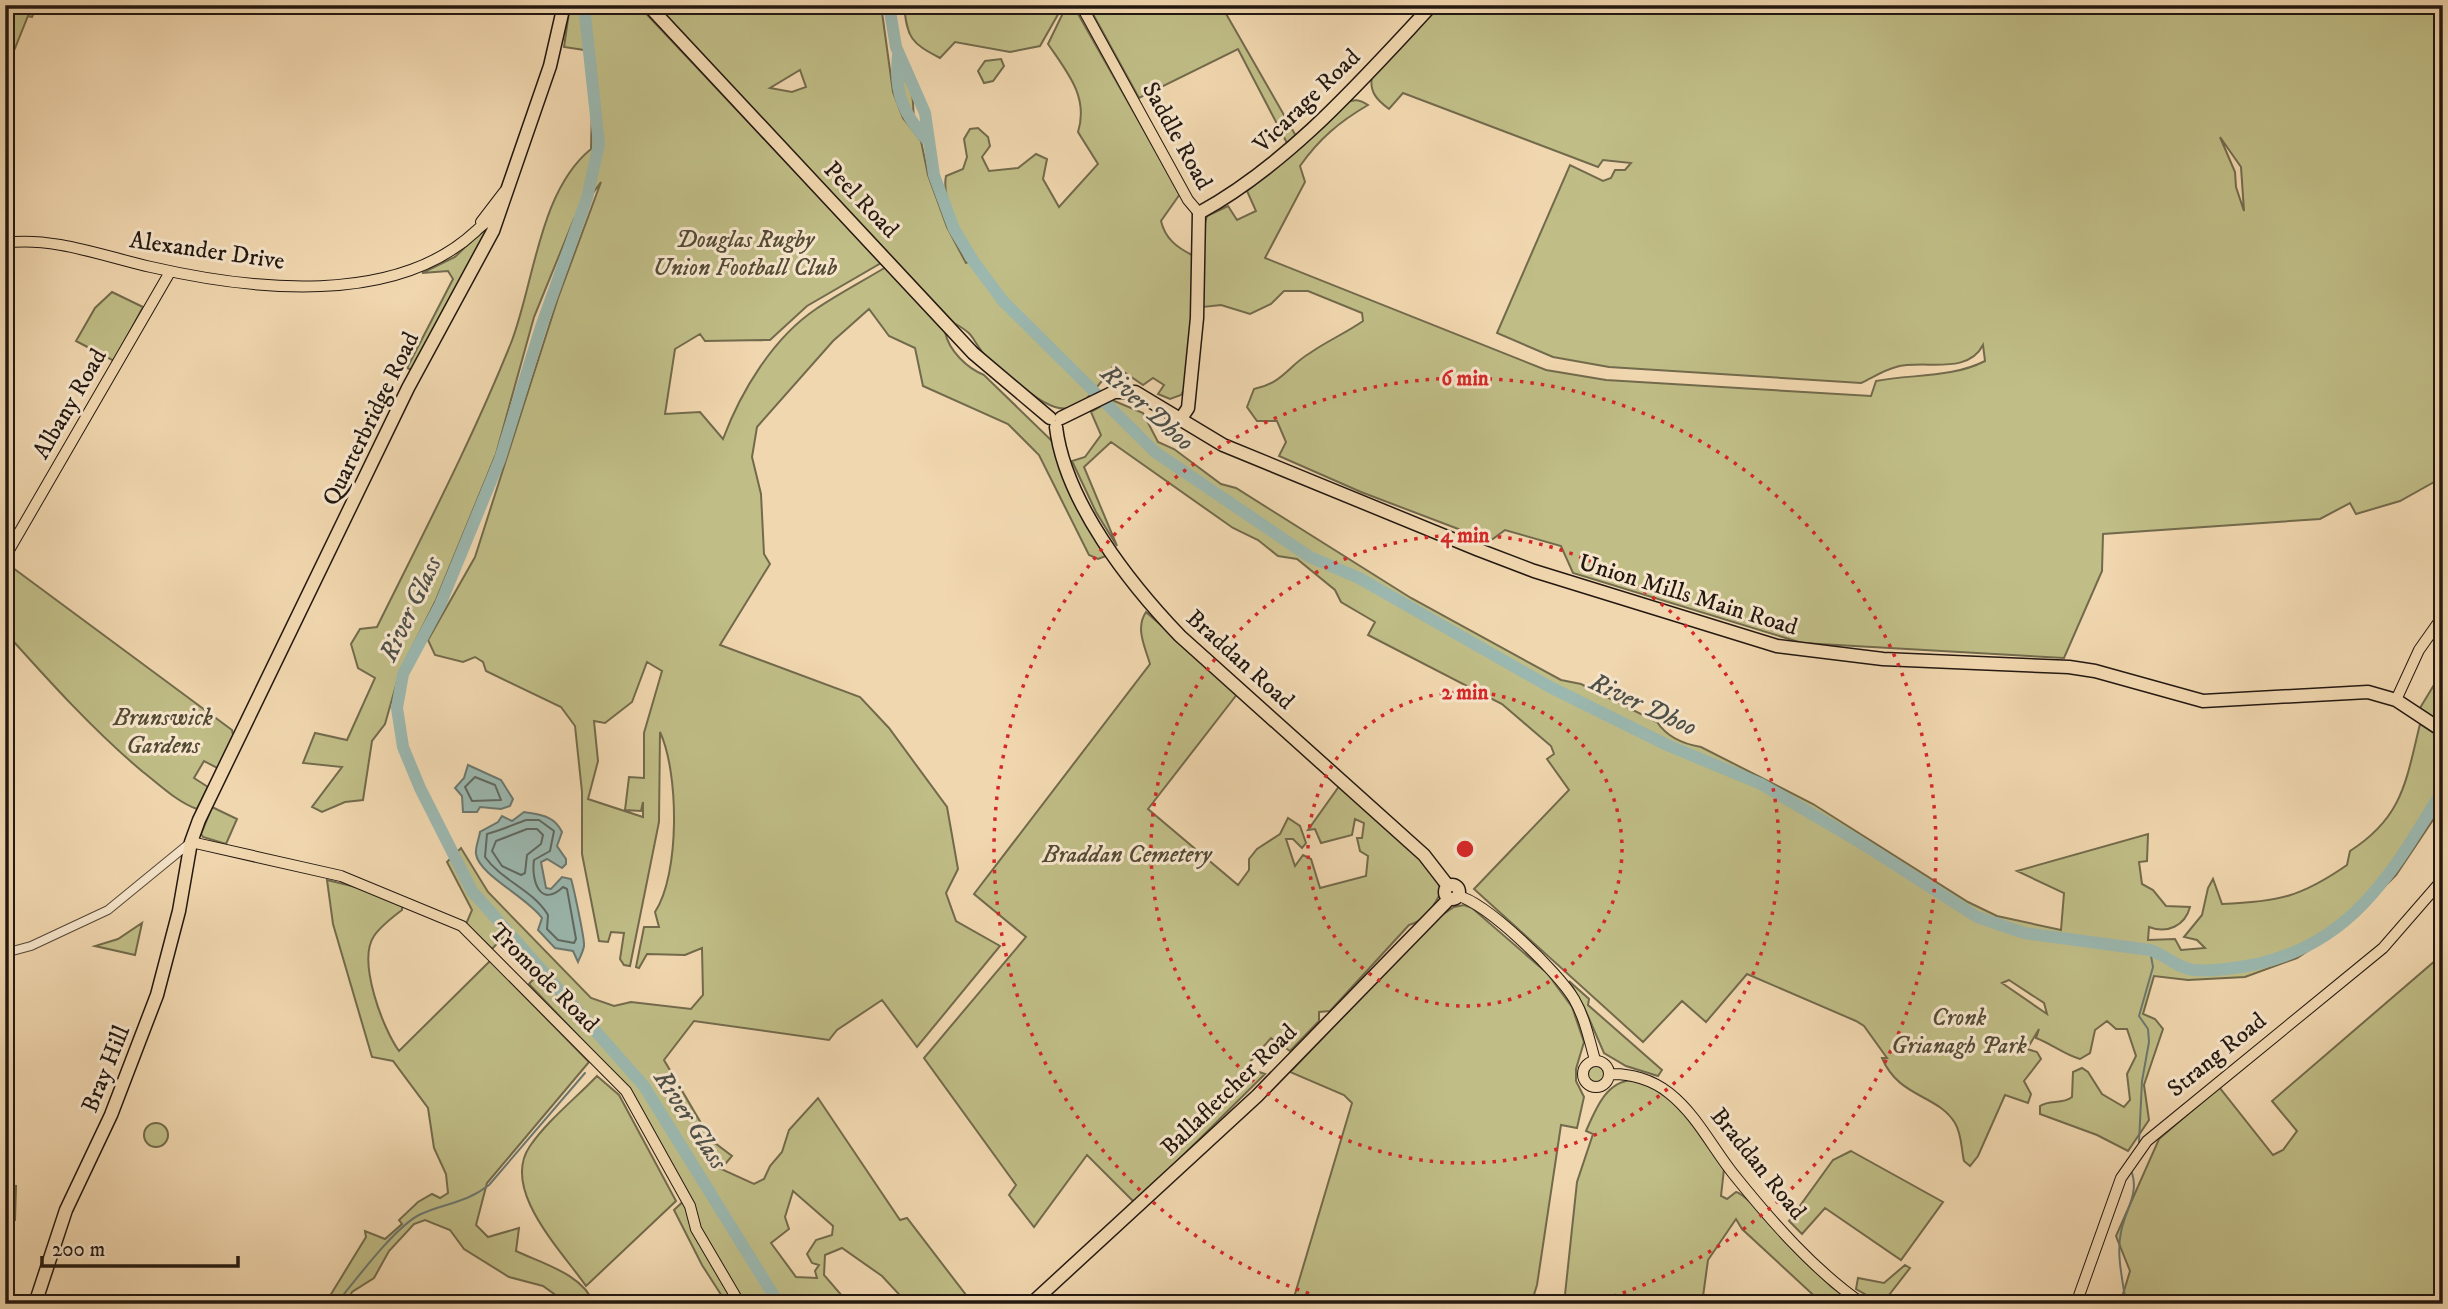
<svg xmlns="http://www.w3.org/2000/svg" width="2448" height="1309" font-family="'IM FELL DW Pica',serif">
	<rect width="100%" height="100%" fill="#f1d7af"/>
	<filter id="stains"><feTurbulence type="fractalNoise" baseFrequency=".00286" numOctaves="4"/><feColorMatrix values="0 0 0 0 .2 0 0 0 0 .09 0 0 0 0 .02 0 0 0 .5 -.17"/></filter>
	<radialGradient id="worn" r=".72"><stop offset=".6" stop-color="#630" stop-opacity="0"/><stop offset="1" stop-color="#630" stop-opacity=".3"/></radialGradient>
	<path fill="#c0bd86" stroke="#726a4c" stroke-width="2" fill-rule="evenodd" d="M 5,5 L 37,5 L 32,17 L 28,16 L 5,73 Z
		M 570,5 L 638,5 L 881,263 L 807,306 L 770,340 L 705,341 L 700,334 L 675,349 L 665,414 L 700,412 L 723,439 C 741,391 773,338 816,309 C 838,294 863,281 886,267 L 945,332 C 949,351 967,368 984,375 L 1053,442 L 1071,489 L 1106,556 L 1098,559 L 1089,555 L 1039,455 L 1008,424 L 923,386 L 915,348 L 889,336 L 869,309 L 833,341 L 757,427 L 752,457 L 761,494 L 764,554 L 770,564 L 720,645 L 860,697 L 889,728 L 947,807 L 958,869 L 946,893 L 956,921 L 1000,946 L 917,1047 L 882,1000 L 837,1030 L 829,1040 L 694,1021 L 664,1060 L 711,1140 L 732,1156 L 721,1169 L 754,1184 L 764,1179 L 770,1166 L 782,1152 L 789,1130 L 818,1098 L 900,1220 L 907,1218 L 973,1304 L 908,1304 L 882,1276 L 842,1248 L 825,1255 L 824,1275 L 849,1304 L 727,1304 L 702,1265 L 674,1210 L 689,1196 L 629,1089 L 529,984 L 539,973 L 504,936 L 492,949 L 466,924 L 472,910 L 447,862 L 461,848 L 488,892 L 591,998 L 614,1006 L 631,1002 L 691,1009 L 703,995 L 702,948 L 685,955 L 647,954 L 639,968 L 636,967 L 644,927 L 659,927 L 655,912 C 680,874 679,773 660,732 L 659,822 L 630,966 L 624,965 L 620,959 L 624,933 L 611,932 L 608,942 L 599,941 L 582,854 L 582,792 L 575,726 L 561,707 L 486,671 L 483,662 L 475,657 L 463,662 L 435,655 L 428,640 L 475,557 L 558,298 L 601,182 L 574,219 L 534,317 L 496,454 L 436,600 L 400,671 L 385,724 L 372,741 L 363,800 L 345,802 L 322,812 L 312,807 L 342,767 L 303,763 L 315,733 L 347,740 L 375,678 L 358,668 L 351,644 L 360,629 L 377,627 C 423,534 472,440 511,343 C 534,284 539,191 591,149 L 593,64 L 584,50 L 564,47 ZM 647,662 L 662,671 L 644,733 L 644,778 L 629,777 L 625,810 L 641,811 L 643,802 L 643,817 L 588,799 L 598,761 L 594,721 L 605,723 L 632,702 ZM 793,1191 L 833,1226 L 832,1235 L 816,1240 L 807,1254 L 812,1263 L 819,1265 L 815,1271 L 817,1278 L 796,1277 L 771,1243 L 789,1229 L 785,1217 Z
		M 655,5 L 881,5 L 893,92 L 903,118 L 921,141 L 928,175 L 947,227 L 966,263 L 975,259 C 963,236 941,202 946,176 L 963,169 L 967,157 L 964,139 L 970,129 L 978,128 L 988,137 L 990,146 L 982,157 L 989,171 L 1018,168 L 1036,154 L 1047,159 L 1043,179 L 1059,207 L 1098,164 L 1078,132 C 1089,97 1067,72 1048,44 L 1063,13 L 1060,11 L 1040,46 L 1010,52 L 955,42 L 940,58 C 911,43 907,38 904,5 L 1073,5 L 1180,194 L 1161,221 C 1165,238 1176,247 1192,255 L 1194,318 L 1185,388 L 1181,395 L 1170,399 L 1158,394 L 1164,385 L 1153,378 L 1143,385 L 1114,365 C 1080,410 1070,426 1020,385 C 1009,375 992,365 983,353 C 970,336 975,335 954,323 ZM 800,70 L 806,87 L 792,92 L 770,88 Z
		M 1088,5 L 1221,5 L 1296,136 L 1288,145 L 1238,49 L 1139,98 Z
		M 1438,5 L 2443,5 L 2443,477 L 2400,501 L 2356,514 L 2350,503 L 2320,519 L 2103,534 L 2102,571 L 2064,658 L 1802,643 L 1573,573 L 1561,546 L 1505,530 L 1490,541 L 1361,492 L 1279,456 L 1286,442 L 1277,421 L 1257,421 L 1247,407 L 1254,389 C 1283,383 1288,366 1310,353 C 1327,341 1346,333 1363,321 L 1362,313 L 1308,291 L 1284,291 L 1271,304 L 1250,314 L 1221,305 L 1203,307 L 1202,233 L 1207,216 L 1228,206 L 1237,220 L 1256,211 L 1247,191 L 1345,103 C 1354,99 1359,99 1368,105 C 1339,122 1319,139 1300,166 L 1305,182 L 1265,258 L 1546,370 L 1606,380 L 1871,396 L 1876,381 C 1912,374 1952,378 1985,361 L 1983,345 C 1967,376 1924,359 1896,367 C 1884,370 1872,378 1861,383 L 1609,367 L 1553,357 L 1497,333 L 1570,165 L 1603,181 L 1611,178 L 1615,170 L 1625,170 L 1631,163 L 1603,160 L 1598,167 L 1403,93 L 1389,109 C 1377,100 1369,92 1372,76 ZM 2220,137 L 2241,167 L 2244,211 L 2236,187 L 2235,172 Z
		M 1001,59 L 1004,66 L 993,81 L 984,83 L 978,71 L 985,61 Z
		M 901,75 C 916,91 912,101 914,120 C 903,111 894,89 901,75 Z
		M 485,228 L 488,230 L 414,371 L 407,368 L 453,279 L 448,271 L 422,273 L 455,257 Z
		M 112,292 L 143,307 L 114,361 L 76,341 L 95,308 Z
		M 1112,400 L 1143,413 L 1158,442 L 1174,449 L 1221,484 L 1236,488 L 1411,598 L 1561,680 L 1581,684 L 1657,722 C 1667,737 1683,744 1701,747 L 1813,804 L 1968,902 L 1997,916 L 2061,930 L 2064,893 L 2017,871 L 2148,834 L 2147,861 L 2139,862 L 2142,884 L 2153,890 L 2166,906 L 2190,907 C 2185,926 2167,934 2149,927 L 2148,940 L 2175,939 L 2181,950 L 2205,948 L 2197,940 L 2184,937 L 2202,915 L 2208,888 L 2213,879 L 2222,904 C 2278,902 2301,897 2347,865 L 2350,851 C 2403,817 2406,781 2420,724 L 2443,739 L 2443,805 L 2396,875 L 2345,926 L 2297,958 L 2245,977 L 2188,980 L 2154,976 L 2143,1014 L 2155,1019 L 2163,1029 L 2144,1085 L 2149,1120 L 2128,1151 L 2097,1135 L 2040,1114 L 2040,1106 C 2050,1099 2062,1105 2072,1097 L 2073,1072 L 2082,1068 L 2088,1072 L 2102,1094 L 2124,1107 L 2130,1100 L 2127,1074 L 2136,1056 L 2127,1029 L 2116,1029 L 2107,1021 L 2095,1030 L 2090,1053 L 2080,1059 C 2063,1054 2052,1044 2036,1038 L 2039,1029 L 2027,1049 L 2037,1052 L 2041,1059 L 2024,1081 L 2031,1094 L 2028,1103 L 2005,1095 L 1978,1156 L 1970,1166 L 1964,1161 C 1961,1148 1962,1135 1955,1123 C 1937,1094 1899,1098 1882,1058 L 1887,1058 L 1864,1026 L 1856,1021 L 1747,974 L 1706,1022 L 1682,1001 L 1643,1042 L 1474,889 L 1569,790 L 1547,759 L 1554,754 L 1551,746 L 1502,704 L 1368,635 L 1375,622 L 1341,602 L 1335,590 L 1297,559 L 1278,556 L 1258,540 L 1233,528 L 1111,442 L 1084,467 L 1117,546 L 1096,512 L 1072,461 L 1085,457 L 1101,435 L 1091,412 ZM 2009,980 L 2044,1003 L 2047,1014 L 2002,983 Z
		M 9,565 L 232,730 L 234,739 L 219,769 L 204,761 L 194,778 L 208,787 L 197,809 C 177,802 160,785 143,772 C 93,730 49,681 5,632 L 5,569 Z
		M 1146,612 L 1238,693 L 1148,809 L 1238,885 L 1249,870 L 1249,859 L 1257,849 L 1280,834 L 1288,818 L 1300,826 L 1306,843 L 1302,848 L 1293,839 L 1286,839 L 1295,866 L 1303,855 L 1311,859 L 1320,888 L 1366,876 L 1368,856 L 1360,851 L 1357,838 L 1362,838 L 1364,823 L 1355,819 L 1352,835 L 1321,843 L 1315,829 L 1308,830 L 1340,785 C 1367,808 1432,857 1441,891 C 1436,904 1423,922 1409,925 L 1330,1011 L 1319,1012 L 1319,1021 L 1290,1051 L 1271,1038 L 1248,1064 L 1250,1069 L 1265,1074 L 1135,1203 L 1087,1155 L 1034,1227 L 1009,1195 L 1016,1185 L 924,1058 L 1026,937 L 974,894 L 1150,664 C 1145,647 1135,628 1146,612 Z
		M 2443,670 L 2443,724 L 2420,708 Z
		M 212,807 L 237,819 L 226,844 L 203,837 L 201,834 Z
		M 327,880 L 368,890 L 402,905 L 402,910 C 394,916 380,927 374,936 C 357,961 383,1029 399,1051 L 490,961 L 589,1062 L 487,1183 L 476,1225 L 488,1237 L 519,1228 L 516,1251 C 543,1264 583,1274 594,1304 L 568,1304 L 543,1286 L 509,1277 L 464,1249 L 450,1230 L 425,1220 L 414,1224 L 389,1251 L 374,1278 L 352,1292 L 346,1304 L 325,1304 L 366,1237 L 365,1231 L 385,1239 L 402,1224 L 399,1220 L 418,1202 L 432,1194 L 440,1198 L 448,1193 L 446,1174 L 434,1148 L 428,1108 L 393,1061 L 372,1057 L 333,924 Z
		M 1464,905 L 1472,908 L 1547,973 L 1572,1007 L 1584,1042 L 1576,1069 L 1576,1081 L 1584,1097 L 1577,1128 L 1561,1125 L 1537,1285 L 1531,1304 L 1292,1304 L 1352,1103 L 1344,1095 L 1290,1072 L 1436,919 L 1454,907 Z
		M 142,923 L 135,955 L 95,946 L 118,939 Z
		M 2443,954 L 2443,1304 L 2120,1304 L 2130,1271 L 2116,1236 L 2159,1139 L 2219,1087 L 2273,1155 L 2283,1150 L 2297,1131 L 2272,1101 Z
		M 1569,981 L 1589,999 L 1588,1005 L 1662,1070 L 1658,1076 L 1626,1066 L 1604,1053 L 1584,1007 Z
		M1587 1074a9 9 0 1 1 18 0a9 9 0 1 1-18 0Z
		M 597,1076 L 619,1095 L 676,1201 L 586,1286 C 561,1250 500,1189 530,1146 C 548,1120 576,1098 597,1076 Z
		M 1632,1080 C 1674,1087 1704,1134 1724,1169 L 1721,1196 L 1727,1199 L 1736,1192 C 1749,1194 1815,1273 1833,1288 C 1840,1293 1848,1298 1855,1304 L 1823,1304 L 1742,1229 L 1736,1219 L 1708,1260 L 1702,1304 L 1564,1304 L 1577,1182 L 1593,1134 L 1586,1131 C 1596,1108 1606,1082 1632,1080 Z
		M144 1135a12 12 0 1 1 24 0a12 12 0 1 1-24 0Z
		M 1851,1151 L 1943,1202 L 1901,1260 L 1825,1208 L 1802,1234 L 1789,1221 L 1833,1160 Z
		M 5,1185 L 16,1186 L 15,1220 L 5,1219 Z
		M 1905,1265 L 1910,1268 L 1882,1304 L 1856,1289 L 1858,1278 L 1884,1283 Z"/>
	<path fill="#9bb8b0" stroke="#6b7870" stroke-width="2" d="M 468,765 L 501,780 L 513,799 L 510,806 L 501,809 L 480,807 L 477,812 L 463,812 L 462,796 L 455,788 L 464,778 Z
		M 524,812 C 540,815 554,815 562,832 L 557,846 L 566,859 L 566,864 L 562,868 L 547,859 L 541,862 L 546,888 L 551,889 L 562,877 L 571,879 C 573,885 585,940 584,946 C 583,952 580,957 578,962 L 573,951 L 555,948 L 538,930 L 542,918 C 527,897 479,875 476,854 C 475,848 479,839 480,832 L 498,822 L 502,816 L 512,821 Z"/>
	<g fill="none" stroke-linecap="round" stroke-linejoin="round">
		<path stroke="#5f6860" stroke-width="2" d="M 475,777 L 495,785 L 501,800 L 472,801 L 465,787 Z
			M 526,820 L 539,820 L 554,831 L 550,851 L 534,860 C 531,880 540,909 563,887 L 567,889 L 576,939 L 574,943 L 558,940 L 547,929 L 548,915 C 532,889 502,881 485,857 L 487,834 C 502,830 512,825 526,820 Z
			M 527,829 L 537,829 L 543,835 L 541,844 L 527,855 L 525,873 L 521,875 L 502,866 L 492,851 L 496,841 Z"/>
		<path stroke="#6b7870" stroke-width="2" d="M 2139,1142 L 2142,1081 L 2149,1042 L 2148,1029 L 2139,1016 L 2153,967 L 2150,950
			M 336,1304 C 355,1281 394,1228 419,1215 C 443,1203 465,1204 489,1185 L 585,1073
			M 2126,1304 C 2123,1281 2116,1255 2121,1232 C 2125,1211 2139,1194 2132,1173"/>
		<path stroke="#9bb8b0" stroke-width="12" d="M 584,5 L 599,144 L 587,198 L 541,327 L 500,459 L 440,605 L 403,674 L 397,708 L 403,747 L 420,788 L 472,891 L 644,1086 L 779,1304
			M 889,5 L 896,47 L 925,113 L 934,175 L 954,229 L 974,262 L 1003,301 L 1155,452 L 1310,557 L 1359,578 L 1550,687 L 1667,745 L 1761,784 L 1858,841 L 1977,917 L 2024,933 L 2150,950 C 2166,955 2177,968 2193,970 C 2214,972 2237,968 2257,964 C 2355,942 2394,869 2443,790
			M 898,56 C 894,92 903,114 927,140"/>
		<g stroke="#564838" stroke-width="10">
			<path id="minor" d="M 5,953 L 31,946 L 108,910 L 191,842"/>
		</g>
		<g stroke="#231811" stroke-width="12">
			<path id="major" d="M 1081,5 L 1188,200 L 1199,213
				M 481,222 L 504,192
				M 5,243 C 52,236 106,257 151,267 C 251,290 395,307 476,231 C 483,224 493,218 500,210
				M 5,557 L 170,272
				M 2396,700 L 2419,650 L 2443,616
				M 191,842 L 341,876 L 462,926 L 626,1091 L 690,1206 L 696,1229 L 740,1304
				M 1458,896 C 1486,902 1559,973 1574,999 C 1585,1018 1589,1039 1595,1060
				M1583 1074a13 13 0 1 1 26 0a13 13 0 1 1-26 0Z
				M 1609,1074 C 1630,1073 1653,1080 1669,1093 C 1697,1115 1713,1149 1735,1176 C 1772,1222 1815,1271 1863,1304
				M 2076,1304 L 2121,1178 L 2147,1141 L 2383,948 L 2443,879"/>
		</g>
		<g stroke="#231811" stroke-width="15">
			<path id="highway" d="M 648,5 L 973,353 L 1050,418
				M 1061,418 L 1114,392 L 1135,392 L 1223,445 L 1479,550 L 1534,571 L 1777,646 L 1883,659 L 2069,667 L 2095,671 L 2203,701 L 2368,692 L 2396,700 L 2443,731
				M 1180,420 L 1188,408 L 1197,318 L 1199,213 C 1290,163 1361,81 1432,5
				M 1056,427 C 1065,502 1130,584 1180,636 L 1424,855 L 1448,886
				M1445 892a7 7 0 1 1 14 0a7 7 0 1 1-14 0Z
				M 35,1304 L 66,1210 L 111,1115 L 157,995 L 179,911 L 191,842 L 199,820 L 408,388 L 493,231 L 550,66 L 564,5
				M 1031,1304 L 1257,1096 L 1449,899"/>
		</g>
		<use href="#minor" stroke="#f6e5cb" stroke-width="8"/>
		<use href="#major" stroke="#f1d7af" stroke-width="10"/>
		<use href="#highway" stroke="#f1d7af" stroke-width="12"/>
	</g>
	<g fill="none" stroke="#d62828" stroke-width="3.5" stroke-dasharray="3.5 7">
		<circle cx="1465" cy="849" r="157"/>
		<circle cx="1465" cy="849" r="314"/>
		<path d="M1339 1303A471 471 0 1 1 1591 1303"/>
	</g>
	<g text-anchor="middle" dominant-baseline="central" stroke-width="6" stroke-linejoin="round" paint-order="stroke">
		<g font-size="24" fill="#231811" stroke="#f6e5cb">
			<text transform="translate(1307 101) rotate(-44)">Vicarage Road</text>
			<text transform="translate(1177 136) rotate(61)">Saddle Road</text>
			<text transform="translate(861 200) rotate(46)">Peel Road</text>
			<text transform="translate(207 251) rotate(8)">Alexander Drive</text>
			<text transform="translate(70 404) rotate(-60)">Albany Road</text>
			<text transform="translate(371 419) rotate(-64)">Quarterbridge Road</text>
			<text transform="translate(1688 595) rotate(17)">Union Mills Main Road</text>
			<text transform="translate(1240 660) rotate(42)">Braddan Road</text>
			<text transform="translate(544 978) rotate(45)">Tromode Road</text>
			<text transform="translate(2217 1055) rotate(-39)">Strang Road</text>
			<text transform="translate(106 1069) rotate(-68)">Bray Hill</text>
			<text transform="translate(1229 1090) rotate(-44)">Ballafletcher Road</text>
			<text transform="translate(1758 1164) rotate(51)">Braddan Road</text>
		</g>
		<g font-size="24" font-style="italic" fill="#524a34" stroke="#f6e5cb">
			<text x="745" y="240">Douglas Rugby<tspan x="745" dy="28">Union Football Club</tspan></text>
			<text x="163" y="718">Brunswick<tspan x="163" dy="28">Gardens</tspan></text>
			<text x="1127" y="855">Braddan Cemetery</text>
			<text x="1959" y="1018">Cronk<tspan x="1959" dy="28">Grianagh Park</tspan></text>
		</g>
		<g font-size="26" font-style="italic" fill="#4d5049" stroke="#f6e5cb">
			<text transform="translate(1147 408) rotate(42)">River Dhoo</text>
			<text transform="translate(411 609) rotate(-65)">River Glass</text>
			<text transform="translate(1643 705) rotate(25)">River Dhoo</text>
			<text transform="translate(690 1120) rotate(57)">River Glass</text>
		</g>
	</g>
	<circle cx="1465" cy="849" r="10" fill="#d62828" stroke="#f6e5cb" stroke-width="3.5"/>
	<g font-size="21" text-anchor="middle" font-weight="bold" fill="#d62828" stroke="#f6e5cb" stroke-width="6" stroke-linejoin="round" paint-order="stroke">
		<text x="1465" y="385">6 min</text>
		<text x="1465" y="542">4 min</text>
		<text x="1465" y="699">2 min</text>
	</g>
	<rect width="2448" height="1309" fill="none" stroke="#f1d7af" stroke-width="28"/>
	<rect x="7" y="7" width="2434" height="1295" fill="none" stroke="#231811" stroke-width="3.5"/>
	<rect x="14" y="14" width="2420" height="1281" fill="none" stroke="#231811" stroke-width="2"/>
	<path d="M42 1256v10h196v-10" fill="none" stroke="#231811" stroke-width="3.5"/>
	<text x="52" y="1256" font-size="21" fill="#231811" stroke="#f6e5cb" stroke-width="5" paint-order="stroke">200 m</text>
	<rect width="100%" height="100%" filter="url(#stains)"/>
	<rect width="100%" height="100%" fill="url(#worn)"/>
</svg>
